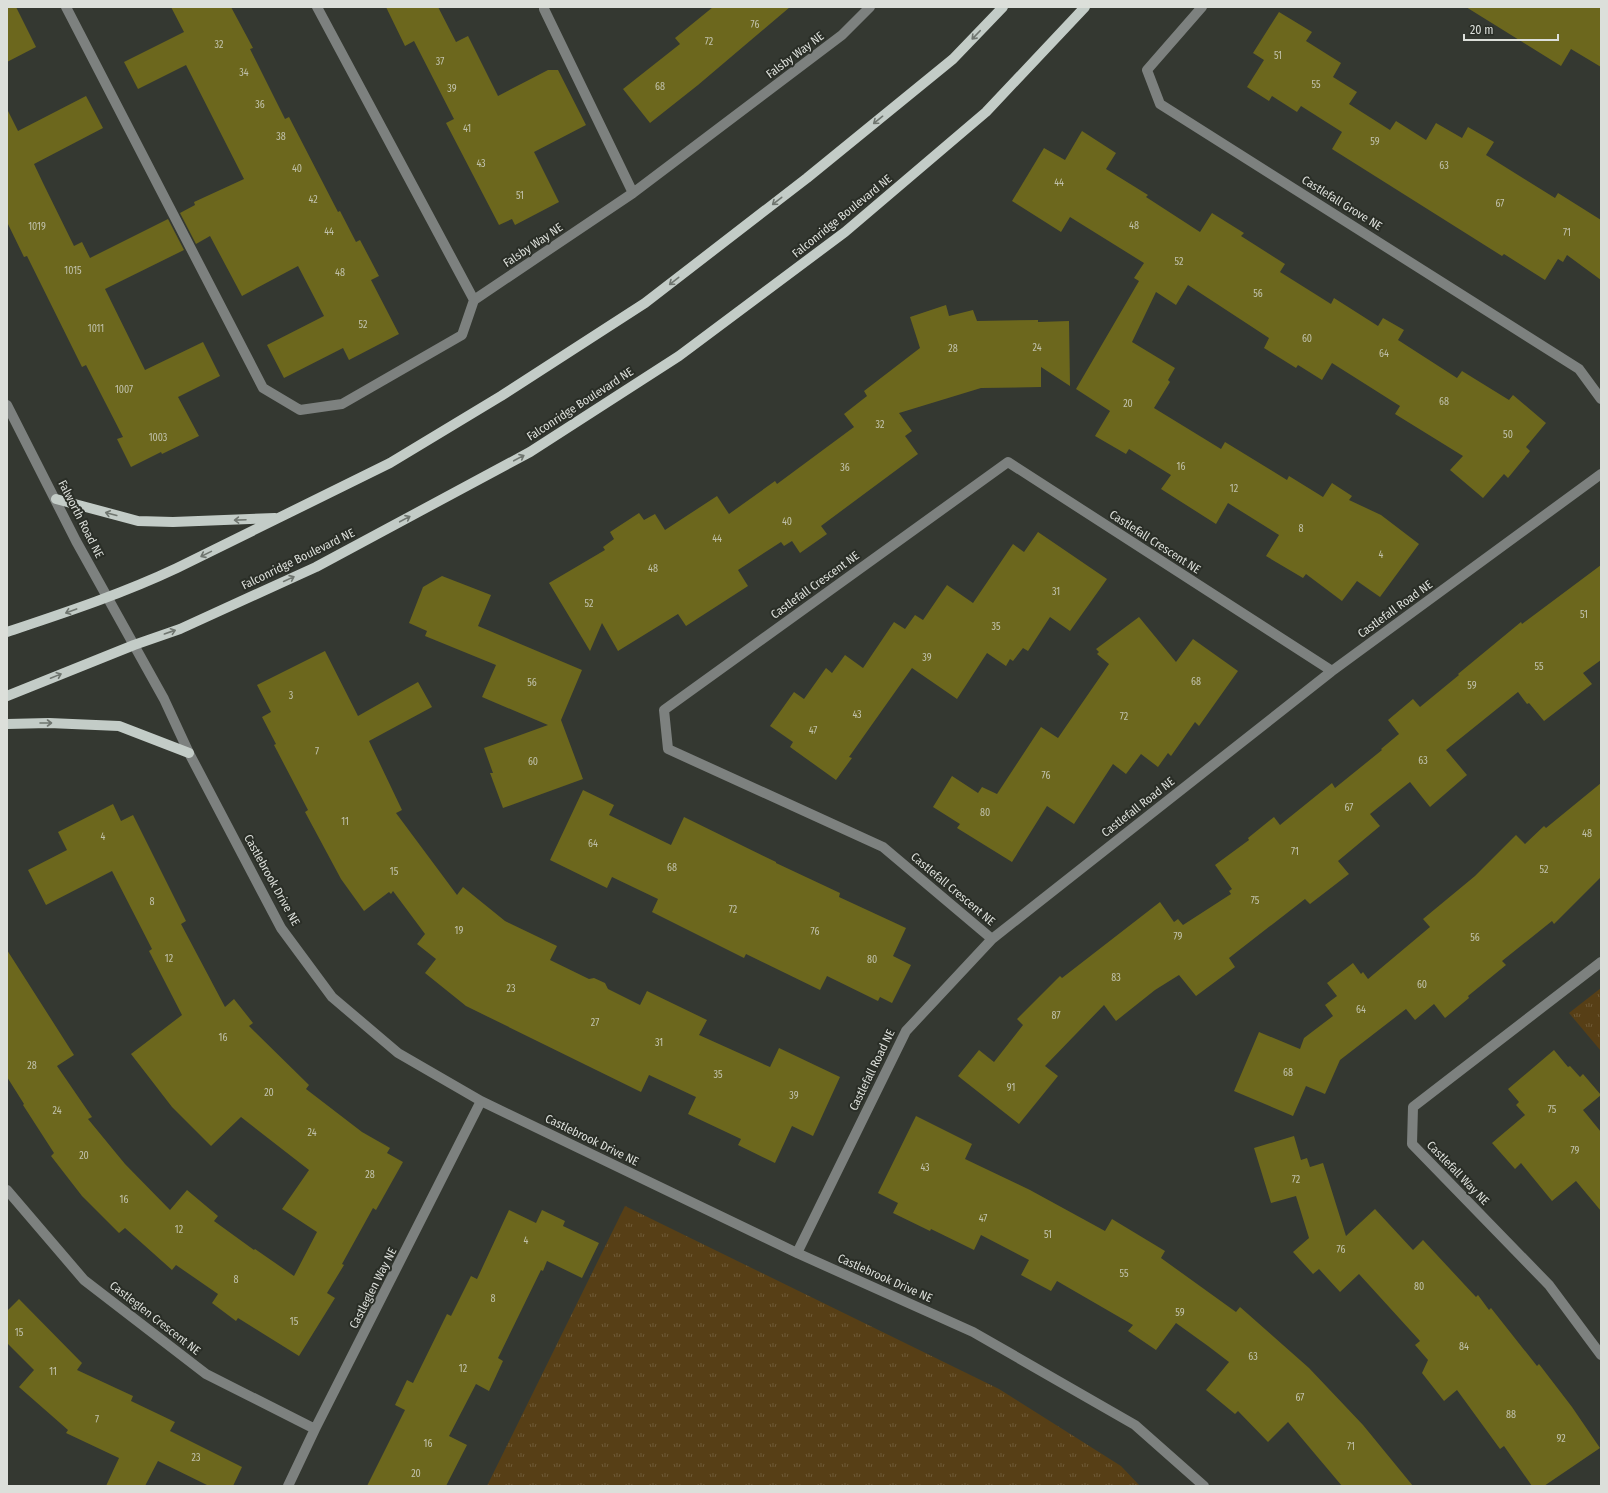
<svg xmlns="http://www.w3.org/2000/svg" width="1608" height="1493" font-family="'Fira Sans Condensed',sans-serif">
	<defs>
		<pattern id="grass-tufts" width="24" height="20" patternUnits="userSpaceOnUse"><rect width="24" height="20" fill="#573f16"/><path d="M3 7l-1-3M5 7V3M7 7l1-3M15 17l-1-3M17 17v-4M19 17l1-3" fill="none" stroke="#6f5a37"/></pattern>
	</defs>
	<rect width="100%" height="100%" fill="#343831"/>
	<path fill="url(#grass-tufts)" d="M 1601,988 L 1601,1051 L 1569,1013 Z
		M 625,1206 L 999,1389 L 1121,1466 L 1140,1486 L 487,1486 Z"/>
	<path fill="#6c671d" d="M 7,7 L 16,7 L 36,47 L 7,62 Z
		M 171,7 L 231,7 L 253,48 L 250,49 L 285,119 L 289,117 L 338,212 L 340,211 L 356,242 L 360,240 L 379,276 L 371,280 L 399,334 L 349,360 L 343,348 L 284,378 L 267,345 L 324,316 L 298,266 L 242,296 L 210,236 L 196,244 L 180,213 L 195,205 L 194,202 L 244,179 L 186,65 L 138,89 L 124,62 L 184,32 Z
		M 386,7 L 438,7 L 456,42 L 468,36 L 498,96 L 548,70 L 558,70 L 586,125 L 534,152 L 559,202 L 515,225 L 512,219 L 499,225 L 446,123 L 454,119 L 414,41 L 405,46 Z
		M 713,7 L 790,7 L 698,85 L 650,123 L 623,89 L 680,44 L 675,38 Z
		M 1466,7 L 1601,7 L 1601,67 L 1571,49 L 1561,66 Z
		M 1279,12 L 1312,32 L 1306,41 L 1341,63 L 1333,77 L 1357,92 L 1349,104 L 1390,130 L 1396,121 L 1426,140 L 1436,123 L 1462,138 L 1468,127 L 1494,142 L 1486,155 L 1555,198 L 1558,193 L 1601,220 L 1601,280 L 1567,255 L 1563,262 L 1558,259 L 1545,280 L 1504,254 L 1502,256 L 1332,149 L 1342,132 L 1301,106 L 1297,112 L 1272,96 L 1269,101 L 1247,87 L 1264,60 L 1253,53 Z
		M 86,96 L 103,128 L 34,164 L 43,183 L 74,246 L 82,242 L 90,258 L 168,219 L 184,250 L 105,289 L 145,370 L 203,342 L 220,376 L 178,397 L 199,436 L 162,454 L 161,452 L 131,467 L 117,439 L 123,437 L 86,365 L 82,367 L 27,256 L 24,257 L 7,222 L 7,109 L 18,131 Z
		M 1082,131 L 1116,153 L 1106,169 L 1148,195 L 1146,197 L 1200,232 L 1212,213 L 1244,233 L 1241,236 L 1285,264 L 1280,272 L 1331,304 L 1334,298 L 1378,326 L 1383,318 L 1404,330 L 1398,340 L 1457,378 L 1462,371 L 1509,400 L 1513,395 L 1546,423 L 1526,447 L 1530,451 L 1508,478 L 1504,474 L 1483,498 L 1450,470 L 1463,456 L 1395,414 L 1400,406 L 1332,363 L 1322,380 L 1298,365 L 1296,368 L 1264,348 L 1269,338 L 1188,285 L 1176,305 L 1156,292 L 1132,342 L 1175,368 L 1168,380 L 1170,382 L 1154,408 L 1221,449 L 1225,442 L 1287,480 L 1289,476 L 1323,497 L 1332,483 L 1352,496 L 1349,500 L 1381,515 L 1419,544 L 1380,597 L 1357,581 L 1342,601 L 1306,574 L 1303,578 L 1266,556 L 1279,535 L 1228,503 L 1216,524 L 1161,489 L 1171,475 L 1129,449 L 1126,454 L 1095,436 L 1110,411 L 1076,389 L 1139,281 L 1134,278 L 1144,263 L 1070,217 L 1061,232 L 1012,201 L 1044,148 L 1065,160 Z
		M 946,305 L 949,316 L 973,310 L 977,321 L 1038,320 L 1038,322 L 1069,321 L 1070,386 L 1041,367 L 1041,387 L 981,388 L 899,413 L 912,431 L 905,436 L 918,454 L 821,526 L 827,534 L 800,553 L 792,541 L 784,546 L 781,542 L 738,570 L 748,586 L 686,626 L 678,614 L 618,651 L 602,623 L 590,651 L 549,583 L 605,550 L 603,547 L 614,539 L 610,532 L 639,513 L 644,520 L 655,514 L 665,530 L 717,496 L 729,514 L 775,481 L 777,484 L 854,427 L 844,414 L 867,396 L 864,391 L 920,348 L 910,317 Z
		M 1038,532 L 1107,579 L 1070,631 L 1050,617 L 1028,651 L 1023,648 L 1013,661 L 1010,659 L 1006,666 L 987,653 L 957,699 L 912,668 L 849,757 L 852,758 L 836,780 L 790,747 L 793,742 L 770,726 L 794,692 L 804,699 L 826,668 L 832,673 L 845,655 L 863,668 L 894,622 L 905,629 L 915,615 L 923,620 L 947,585 L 973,603 L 1013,544 L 1024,552 Z
		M 1601,565 L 1601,660 L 1583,673 L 1592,684 L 1544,721 L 1529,703 L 1527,704 L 1518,692 L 1446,750 L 1467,775 L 1430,807 L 1410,782 L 1370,814 L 1380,826 L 1338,861 L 1349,874 L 1310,904 L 1305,899 L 1229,958 L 1235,967 L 1196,996 L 1179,975 L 1155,990 L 1116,1021 L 1104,1005 L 1045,1066 L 1058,1076 L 1019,1124 L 958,1076 L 979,1050 L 994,1062 L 1023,1025 L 1017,1019 L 1060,976 L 1062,978 L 1160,902 L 1174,922 L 1178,919 L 1183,925 L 1231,894 L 1229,891 L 1232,889 L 1215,865 L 1249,840 L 1248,838 L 1274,817 L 1280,825 L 1332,783 L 1335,788 L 1382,750 L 1381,749 L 1399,734 L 1388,720 L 1413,699 L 1420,707 L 1459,675 L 1458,674 L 1521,622 L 1522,624 Z
		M 442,576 L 491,595 L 478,626 L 582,670 L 561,720 L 583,779 L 503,808 L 490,773 L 493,773 L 484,748 L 548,725 L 482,697 L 496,665 L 425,636 L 427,631 L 409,623 L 423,587 Z
		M 1139,617 L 1176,662 L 1193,639 L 1238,671 L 1199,726 L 1195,722 L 1171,756 L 1168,753 L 1158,767 L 1141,754 L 1126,774 L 1113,764 L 1074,824 L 1047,806 L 1012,862 L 957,828 L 960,824 L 933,807 L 952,776 L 978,793 L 982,787 L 997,794 L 1041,727 L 1058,738 L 1109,664 L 1097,654 L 1099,652 L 1096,649 Z
		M 325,651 L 358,716 L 418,682 L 432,707 L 369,741 L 402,810 L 396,813 L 457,895 L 463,887 L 505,921 L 557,946 L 550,960 L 589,979 L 594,978 L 605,983 L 608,989 L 640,1005 L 647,991 L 707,1020 L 699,1035 L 770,1067 L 779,1048 L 840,1077 L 813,1136 L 792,1126 L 775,1163 L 738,1145 L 741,1139 L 688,1114 L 696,1097 L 649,1075 L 641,1092 L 466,1006 L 425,973 L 436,959 L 417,944 L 425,934 L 393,891 L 391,894 L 389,892 L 364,911 L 341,879 L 305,812 L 308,810 L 274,745 L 276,744 L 262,717 L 271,712 L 257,685 Z
		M 1601,783 L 1601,877 L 1554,924 L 1552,921 L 1502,961 L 1506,965 L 1468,996 L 1469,998 L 1445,1018 L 1434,1004 L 1415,1020 L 1406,1009 L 1340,1060 L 1325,1094 L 1306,1086 L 1293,1116 L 1234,1091 L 1259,1032 L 1300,1049 L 1304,1038 L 1333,1016 L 1325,1005 L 1337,996 L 1327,983 L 1353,963 L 1361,974 L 1363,972 L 1368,979 L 1430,927 L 1423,919 L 1475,876 L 1516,835 L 1525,844 L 1544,826 L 1546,828 Z
		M 583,790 L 614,805 L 609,815 L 671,845 L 684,817 L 776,862 L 776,863 L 840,893 L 839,897 L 906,928 L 893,956 L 911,965 L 892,1003 L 880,997 L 878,1001 L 827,976 L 820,990 L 746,954 L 744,958 L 652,912 L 658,899 L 612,877 L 607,888 L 550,860 Z
		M 113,804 L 121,821 L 133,815 L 186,921 L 181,924 L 225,1007 L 234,999 L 253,1023 L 249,1026 L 309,1085 L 306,1089 L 362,1132 L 390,1148 L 387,1153 L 403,1162 L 376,1210 L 373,1208 L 342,1264 L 344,1265 L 327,1293 L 335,1298 L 299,1356 L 238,1318 L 236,1321 L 212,1303 L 218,1294 L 176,1265 L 172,1270 L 125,1228 L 119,1233 L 82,1196 L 51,1156 L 54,1153 L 23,1105 L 24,1104 L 7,1077 L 7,950 L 74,1055 L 57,1066 L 92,1117 L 88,1119 L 125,1164 L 170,1210 L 187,1190 L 218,1216 L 214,1221 L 254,1250 L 255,1249 L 294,1276 L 317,1232 L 282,1209 L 309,1170 L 241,1117 L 211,1146 L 172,1107 L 131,1054 L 182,1015 L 149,951 L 152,949 L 112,871 L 46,905 L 28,870 L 67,850 L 58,832 Z
		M 1554,1050 L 1568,1067 L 1570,1066 L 1580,1077 L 1583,1074 L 1601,1095 L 1583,1110 L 1601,1132 L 1601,1211 L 1576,1181 L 1552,1201 L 1521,1163 L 1515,1169 L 1492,1143 L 1525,1115 L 1516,1105 L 1519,1102 L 1508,1089 Z
		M 916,1116 L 972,1144 L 965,1159 L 1030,1190 L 1105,1231 L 1112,1219 L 1165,1251 L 1161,1258 L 1236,1312 L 1240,1307 L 1309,1368 L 1363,1425 L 1413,1486 L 1342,1486 L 1288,1422 L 1268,1442 L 1238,1411 L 1235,1414 L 1206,1390 L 1229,1362 L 1208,1346 L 1176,1323 L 1156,1350 L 1128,1331 L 1133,1325 L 1057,1281 L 1051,1291 L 1021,1275 L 1029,1260 L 981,1235 L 974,1250 L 931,1229 L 930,1231 L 893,1213 L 898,1203 L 878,1193 Z
		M 1294,1136 L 1301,1160 L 1307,1158 L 1310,1167 L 1323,1163 L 1346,1236 L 1375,1209 L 1413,1250 L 1423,1240 L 1476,1297 L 1478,1295 L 1489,1310 L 1491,1308 L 1537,1366 L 1539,1364 L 1572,1407 L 1600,1448 L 1544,1486 L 1532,1486 L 1504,1446 L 1500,1449 L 1457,1390 L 1444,1401 L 1422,1373 L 1428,1360 L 1415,1345 L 1420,1341 L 1359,1274 L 1340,1292 L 1319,1269 L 1313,1274 L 1293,1252 L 1309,1238 L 1296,1196 L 1271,1203 L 1254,1148 Z
		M 509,1210 L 536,1223 L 542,1210 L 565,1221 L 563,1226 L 599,1243 L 582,1278 L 547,1261 L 543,1271 L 541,1270 L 498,1358 L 503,1361 L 489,1391 L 476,1384 L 449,1436 L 467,1445 L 446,1486 L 367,1486 L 405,1410 L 395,1405 L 407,1380 L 413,1383 L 447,1314 L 451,1316 L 471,1276 L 477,1279 Z
		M 19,1299 L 82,1363 L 77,1370 L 133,1396 L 131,1401 L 175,1422 L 170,1431 L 242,1467 L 233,1486 L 209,1486 L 158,1461 L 145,1486 L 106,1486 L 119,1458 L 66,1433 L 68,1430 L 19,1387 L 34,1370 L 7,1343 L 7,1311 Z"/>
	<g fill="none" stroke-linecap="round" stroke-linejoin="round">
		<path stroke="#7d817f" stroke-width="10" d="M 66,7 L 263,388 L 300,410 L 342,404 L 462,335 L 474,300
			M 317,7 L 474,300 L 633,193 L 842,35 L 870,7
			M 1202,7 L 1147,70 L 1160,104 L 1579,369 L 1601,399
			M 544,9 L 633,193
			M 7,405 L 76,541 L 164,699 L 189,753 L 281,928 L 332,997 L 398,1053 L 481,1101 L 797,1253 L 973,1332 L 1135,1425 L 1204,1486
			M 992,939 L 883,847 L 668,749 L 664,710 L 1008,462 L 1332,671
			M 1601,962 L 1413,1107 L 1412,1144 L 1549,1285 L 1601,1355
			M 7,1190 L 84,1280 L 206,1374 L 315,1429
			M 797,1253 L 906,1031 L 992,939 L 1332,671 L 1601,474
			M 288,1486 L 315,1429 L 481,1101"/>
		<path stroke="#c3ccc7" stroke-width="10" d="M 56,499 L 138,521 L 173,522 L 275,518
			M 7,632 C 64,613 122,594 177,568 L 390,463 L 501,396 L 645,303 L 807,178 L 953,59 L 1003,7
			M 7,696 L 134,645 L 180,629 L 316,567 L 530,452 L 679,356 L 845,232 L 986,112 L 1085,7
			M 7,724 L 49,723 L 119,726 L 189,753"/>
	</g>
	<defs><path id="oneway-shaft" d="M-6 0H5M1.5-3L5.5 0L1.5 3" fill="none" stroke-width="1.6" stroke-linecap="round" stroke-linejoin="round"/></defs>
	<g stroke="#6f756f">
		<use href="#oneway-shaft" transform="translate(976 35) rotate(134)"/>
		<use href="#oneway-shaft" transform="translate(878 120) rotate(141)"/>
		<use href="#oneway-shaft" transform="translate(777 201) rotate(142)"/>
		<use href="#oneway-shaft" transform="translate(674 281) rotate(142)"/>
		<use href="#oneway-shaft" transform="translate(519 458) rotate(-28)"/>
		<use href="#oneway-shaft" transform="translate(111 514) rotate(-165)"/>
		<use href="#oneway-shaft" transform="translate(405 519) rotate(-28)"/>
		<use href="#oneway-shaft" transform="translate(240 520) rotate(178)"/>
		<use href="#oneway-shaft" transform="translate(206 554) rotate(154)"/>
		<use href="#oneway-shaft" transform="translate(289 579) rotate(-25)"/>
		<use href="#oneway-shaft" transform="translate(71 611) rotate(160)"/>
		<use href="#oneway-shaft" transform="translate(170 632) rotate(-19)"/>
		<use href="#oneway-shaft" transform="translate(56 676) rotate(-22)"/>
		<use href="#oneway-shaft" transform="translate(46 723)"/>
	</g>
	<g text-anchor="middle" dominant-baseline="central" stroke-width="4" stroke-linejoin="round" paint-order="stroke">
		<g font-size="10" fill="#c0c1ab">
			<text x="755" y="25">76</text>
			<text x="709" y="42">72</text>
			<text x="219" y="45">32</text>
			<text x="1278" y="56">51</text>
			<text x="440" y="62">37</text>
			<text x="244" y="73">34</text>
			<text x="1316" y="85">55</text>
			<text x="660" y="87">68</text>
			<text x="452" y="89">39</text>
			<text x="260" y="105">36</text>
			<text x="467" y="129">41</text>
			<text x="281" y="137">38</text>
			<text x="1375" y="142">59</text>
			<text x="481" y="164">43</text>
			<text x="1444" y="166">63</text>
			<text x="297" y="169">40</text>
			<text x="1059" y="183">44</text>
			<text x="520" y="196">51</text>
			<text x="313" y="200">42</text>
			<text x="1500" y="204">67</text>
			<text x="1134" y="226">48</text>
			<text x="37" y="227">1019</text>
			<text x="329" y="232">44</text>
			<text x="1567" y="233">71</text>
			<text x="1179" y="262">52</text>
			<text x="73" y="271">1015</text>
			<text x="340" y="273">48</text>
			<text x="1258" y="294">56</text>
			<text x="363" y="325">52</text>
			<text x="96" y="329">1011</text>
			<text x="1307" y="339">60</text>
			<text x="1037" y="348">24</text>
			<text x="953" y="349">28</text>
			<text x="1384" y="354">64</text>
			<text x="124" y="390">1007</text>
			<text x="1444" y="402">68</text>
			<text x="1128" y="404">20</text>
			<text x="880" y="425">32</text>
			<text x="1508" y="435">50</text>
			<text x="158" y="438">1003</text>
			<text x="1181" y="467">16</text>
			<text x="845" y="468">36</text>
			<text x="1234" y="489">12</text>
			<text x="787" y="522">40</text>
			<text x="1301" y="529">8</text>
			<text x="717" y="539">44</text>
			<text x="1381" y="555">4</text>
			<text x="653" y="569">48</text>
			<text x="1056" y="592">31</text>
			<text x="589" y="604">52</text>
			<text x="1584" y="615">51</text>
			<text x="996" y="627">35</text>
			<text x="927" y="658">39</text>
			<text x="1539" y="667">55</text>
			<text x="1196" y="682">68</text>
			<text x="532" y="683">56</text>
			<text x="1472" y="686">59</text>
			<text x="291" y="696">3</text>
			<text x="857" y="715">43</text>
			<text x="1124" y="717">72</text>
			<text x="813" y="731">47</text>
			<text x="317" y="752">7</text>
			<text x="1423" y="761">63</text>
			<text x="533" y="762">60</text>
			<text x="1046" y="776">76</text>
			<text x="1349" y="808">67</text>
			<text x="985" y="813">80</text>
			<text x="345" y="822">11</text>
			<text x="1587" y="834">48</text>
			<text x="103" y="837">4</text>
			<text x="593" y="844">64</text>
			<text x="1295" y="852">71</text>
			<text x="672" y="868">68</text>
			<text x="1544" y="870">52</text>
			<text x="394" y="872">15</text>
			<text x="1255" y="901">75</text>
			<text x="152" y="902">8</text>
			<text x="733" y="910">72</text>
			<text x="459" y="931">19</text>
			<text x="815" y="932">76</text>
			<text x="1178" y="937">79</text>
			<text x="1475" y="938">56</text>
			<text x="169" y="959">12</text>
			<text x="872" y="960">80</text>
			<text x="1116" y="978">83</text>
			<text x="1422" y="985">60</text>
			<text x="511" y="989">23</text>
			<text x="1361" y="1010">64</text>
			<text x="1056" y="1016">87</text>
			<text x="595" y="1023">27</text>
			<text x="223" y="1038">16</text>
			<text x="659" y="1043">31</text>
			<text x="32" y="1066">28</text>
			<text x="1288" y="1073">68</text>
			<text x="718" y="1075">35</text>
			<text x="1011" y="1088">91</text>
			<text x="269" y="1093">20</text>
			<text x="794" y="1096">39</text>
			<text x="1552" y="1110">75</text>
			<text x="57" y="1111">24</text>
			<text x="312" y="1133">24</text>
			<text x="1575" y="1151">79</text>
			<text x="84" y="1156">20</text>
			<text x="925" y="1168">43</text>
			<text x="370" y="1175">28</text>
			<text x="1296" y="1180">72</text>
			<text x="124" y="1200">16</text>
			<text x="983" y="1219">47</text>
			<text x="179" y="1230">12</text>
			<text x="1048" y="1235">51</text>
			<text x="526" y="1241">4</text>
			<text x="1341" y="1250">76</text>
			<text x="1124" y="1274">55</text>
			<text x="236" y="1280">8</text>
			<text x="1419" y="1287">80</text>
			<text x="493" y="1299">8</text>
			<text x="1180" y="1313">59</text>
			<text x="294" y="1322">15</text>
			<text x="19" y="1333">15</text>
			<text x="1464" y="1347">84</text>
			<text x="1253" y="1357">63</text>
			<text x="463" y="1369">12</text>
			<text x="53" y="1372">11</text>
			<text x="1300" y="1398">67</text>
			<text x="1511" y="1415">88</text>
			<text x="97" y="1420">7</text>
			<text x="1561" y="1439">92</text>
			<text x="428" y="1444">16</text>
			<text x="1351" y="1447">71</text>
			<text x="196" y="1458">23</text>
			<text x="416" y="1474">20</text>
		</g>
		<g font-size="12" fill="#dcdfda" stroke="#2a2e27">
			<text transform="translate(795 55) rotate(-37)">Falsby Way NE</text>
			<text transform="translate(1342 203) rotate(32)">Castlefall Grove NE</text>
			<text transform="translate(842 216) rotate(-39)">Falconridge Boulevard NE</text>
			<text transform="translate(533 245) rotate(-34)">Falsby Way NE</text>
			<text transform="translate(580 404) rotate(-33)">Falconridge Boulevard NE</text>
			<text transform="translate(81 519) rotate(63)">Falworth Road NE</text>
			<text transform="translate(1155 542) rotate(33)">Castlefall Crescent NE</text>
			<text transform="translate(298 559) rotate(-26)">Falconridge Boulevard NE</text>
			<text transform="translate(815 585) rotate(-36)">Castlefall Crescent NE</text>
			<text transform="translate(1395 609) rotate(-36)">Castlefall Road NE</text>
			<text transform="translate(1138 807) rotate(-38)">Castlefall Road NE</text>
			<text transform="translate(272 880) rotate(61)">Castlebrook Drive NE</text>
			<text transform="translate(953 889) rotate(40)">Castlefall Crescent NE</text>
			<text transform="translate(872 1070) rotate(-64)">Castlefall Road NE</text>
			<text transform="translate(592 1140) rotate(26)">Castlebrook Drive NE</text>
			<text transform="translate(1458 1173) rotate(46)">Castlefall Way NE</text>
			<text transform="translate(885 1278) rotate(24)">Castlebrook Drive NE</text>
			<text transform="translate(373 1288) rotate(-63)">Castleglen Way NE</text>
			<text transform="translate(155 1318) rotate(38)">Castleglen Crescent NE</text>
		</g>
	</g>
	<rect width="1608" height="1493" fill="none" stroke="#dcdfda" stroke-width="16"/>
	<path d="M1464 34v6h94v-6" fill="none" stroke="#dcdfda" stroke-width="2"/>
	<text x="1470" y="34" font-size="12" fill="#dcdfda" stroke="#2a2e27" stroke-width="3" paint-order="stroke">20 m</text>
</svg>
